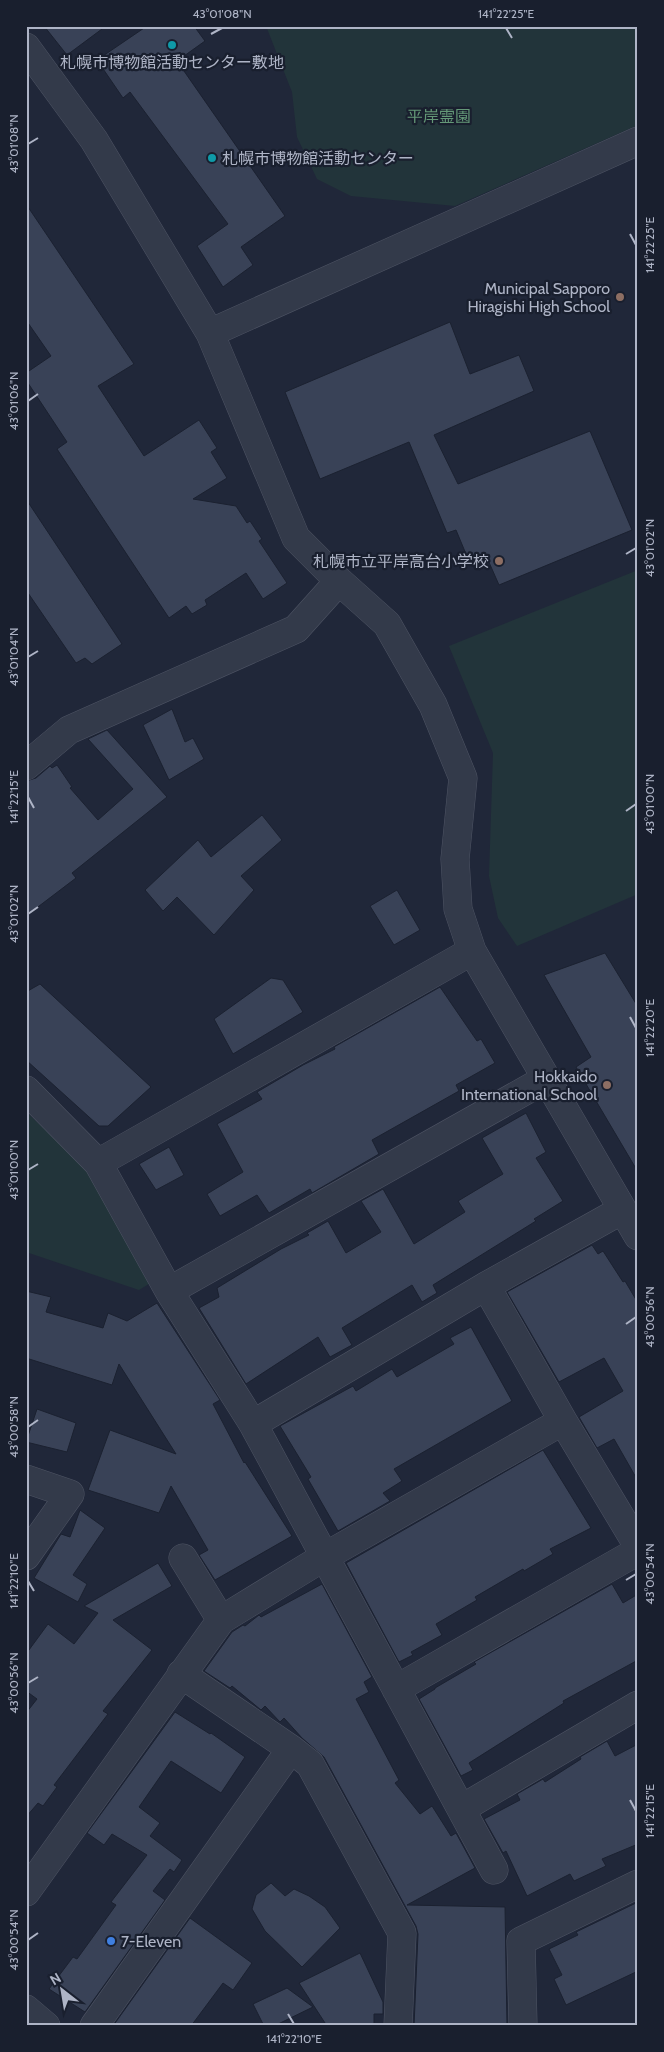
<svg xmlns="http://www.w3.org/2000/svg" width="664" height="2052" font-family="Cabin,'Noto Sans JP',sans-serif">
	<rect width="100%" height="100%" fill="#202739"/>
	<path fill="#22343a" d="M 266,26 L 638,26 L 638,125 L 455,206 L 351,196 L 317,179 L 297,137 L 292,92 Z
		M 638,570 L 638,894 L 517,946 L 498,918 L 489,876 L 493,753 L 449,646 Z
		M 26,1112 L 95,1175 L 152,1282 L 139,1290 L 26,1252 Z"/>
	<path fill="#394257" stroke="#1b2130" d="M 44,26 L 106,26 L 67,55 Z
		M 147,26 L 194,26 L 205,41 L 177,61 L 285,216 L 241,247 L 253,265 L 223,287 L 197,246 L 228,224 L 130,92 L 123,98 L 97,60 Z
		M 26,204 L 134,364 L 98,386 L 144,456 L 199,420 L 217,448 L 211,452 L 227,478 L 193,499 L 236,506 L 247,523 L 250,521 L 262,539 L 259,541 L 287,583 L 263,599 L 246,573 L 205,600 L 207,605 L 192,614 L 186,606 L 169,618 L 57,449 L 67,442 L 26,380 L 26,373 L 51,356 L 26,320 Z
		M 450,322 L 470,374 L 519,355 L 534,391 L 434,435 L 458,484 L 590,431 L 632,530 L 499,585 L 488,560 L 471,566 L 456,530 L 447,533 L 409,442 L 320,479 L 285,392 Z
		M 26,499 L 122,644 L 92,664 L 85,658 L 76,663 L 26,590 Z
		M 172,709 L 185,742 L 193,738 L 204,759 L 169,780 L 143,725 Z
		M 107,730 L 167,797 L 72,873 L 76,878 L 26,916 L 26,781 L 36,778 L 50,766 L 52,768 L 57,765 L 72,787 L 70,788 L 98,820 L 133,789 L 88,739 Z
		M 262,815 L 282,840 L 241,876 L 254,890 L 214,935 L 177,897 L 163,911 L 145,890 L 198,840 L 211,857 Z
		M 397,890 L 420,930 L 394,945 L 370,906 Z
		M 605,953 L 638,1007 L 638,1172 L 576,1067 L 591,1057 L 544,975 Z
		M 271,978 L 283,980 L 303,1012 L 233,1054 L 214,1019 Z
		M 40,984 L 151,1087 L 108,1126 L 99,1126 L 26,1060 L 26,992 Z
		M 440,987 L 477,1041 L 481,1039 L 495,1063 L 456,1085 L 459,1091 L 372,1140 L 379,1154 L 312,1193 L 310,1189 L 269,1213 L 257,1195 L 220,1216 L 207,1194 L 243,1172 L 217,1124 L 262,1099 L 257,1092 L 303,1065 L 335,1049 L 334,1047 Z
		M 526,1113 L 546,1152 L 536,1158 L 563,1201 L 534,1219 L 536,1221 L 433,1285 L 437,1293 L 422,1302 L 412,1285 L 342,1328 L 352,1345 L 330,1357 L 318,1337 L 246,1384 L 199,1308 L 219,1297 L 217,1288 L 281,1249 L 309,1235 L 307,1233 L 328,1221 L 346,1253 L 381,1232 L 361,1201 L 383,1189 L 414,1244 L 465,1212 L 458,1201 L 503,1174 L 482,1138 Z
		M 169,1147 L 184,1175 L 156,1190 L 139,1164 Z
		M 592,1245 L 598,1254 L 603,1251 L 623,1282 L 625,1281 L 638,1303 L 638,1481 L 614,1439 L 597,1448 L 579,1417 L 623,1391 L 604,1358 L 559,1382 L 507,1292 Z
		M 26,1291 L 51,1297 L 46,1312 L 103,1328 L 108,1313 L 127,1321 L 157,1303 L 220,1400 L 213,1404 L 244,1463 L 245,1462 L 292,1536 L 215,1580 L 199,1555 L 208,1550 L 171,1486 L 159,1513 L 88,1490 L 110,1430 L 176,1454 L 119,1364 L 112,1385 L 26,1358 Z
		M 471,1327 L 512,1401 L 394,1469 L 402,1481 L 383,1493 L 390,1501 L 338,1531 L 308,1479 L 311,1477 L 280,1426 L 353,1386 L 356,1391 L 392,1369 L 397,1377 L 454,1344 L 450,1338 Z
		M 37,1409 L 76,1423 L 67,1452 L 26,1442 Z
		M 543,1450 L 591,1528 L 550,1549 L 553,1554 L 524,1571 L 523,1569 L 475,1597 L 477,1600 L 436,1624 L 442,1635 L 411,1652 L 413,1655 L 399,1662 L 346,1563 Z
		M 80,1510 L 105,1528 L 73,1575 L 87,1584 L 78,1602 L 34,1578 L 61,1534 L 70,1537 Z
		M 158,1563 L 172,1586 L 113,1620 L 152,1650 L 103,1711 L 108,1714 L 54,1785 L 57,1787 L 43,1806 L 38,1803 L 26,1817 L 26,1713 L 37,1699 L 26,1691 L 26,1654 L 48,1624 L 74,1644 L 98,1613 L 84,1606 Z
		M 322,1584 L 372,1677 L 364,1682 L 369,1692 L 356,1699 L 399,1780 L 395,1783 L 420,1814 L 432,1806 L 451,1836 L 456,1833 L 475,1868 L 407,1905 L 505,1907 L 507,2025 L 414,2026 L 418,1934 L 416,1926 L 324,1757 L 302,1738 L 284,1718 L 280,1722 L 265,1706 L 261,1710 L 232,1686 L 230,1688 L 204,1671 L 232,1632 L 243,1625 L 245,1626 L 259,1615 L 261,1617 Z
		M 612,1584 L 623,1603 L 638,1594 L 638,1660 L 563,1701 L 564,1703 L 469,1763 L 473,1770 L 461,1776 L 419,1699 L 435,1689 L 435,1688 L 476,1664 L 474,1662 Z
		M 175,1712 L 210,1734 L 211,1733 L 245,1757 L 221,1793 L 171,1761 L 139,1807 L 160,1823 L 150,1836 L 182,1860 L 174,1872 L 170,1869 L 153,1891 L 165,1900 L 85,2012 L 49,1989 L 73,1957 L 77,1959 L 116,1905 L 111,1902 L 147,1855 L 112,1834 L 104,1845 L 87,1833 Z
		M 607,1741 L 615,1756 L 638,1744 L 638,1844 L 602,1859 L 606,1866 L 574,1881 L 570,1874 L 527,1896 L 506,1851 L 503,1853 L 484,1819 L 520,1800 L 517,1794 L 543,1779 L 545,1782 L 581,1759 L 580,1757 Z
		M 271,1883 L 285,1896 L 294,1889 L 309,1896 L 325,1907 L 340,1928 L 302,1967 L 265,1931 L 252,1909 L 256,1895 Z
		M 638,1902 L 638,1971 L 566,2005 L 554,1979 L 562,1975 L 549,1949 L 578,1935 L 576,1932 Z
		M 190,1918 L 252,1963 L 233,1990 L 223,1983 L 191,2026 L 113,2026 Z
		M 360,1953 L 383,2002 L 383,2014 L 374,2014 L 374,2026 L 327,2026 L 299,1983 Z
		M 287,1988 L 313,2007 L 274,2026 L 264,2026 L 253,2004 Z"/>
	<g fill="none" stroke-linecap="round" stroke-linejoin="round">
		<g stroke="#4e5464" stroke-width="29">
			<path id="minor" d="M 26,47 L 94,140 L 210,333 L 296,538 L 339,581 L 387,624 L 433,705 L 463,778 L 455,859 L 458,909 L 472,951 L 638,1236
				M 210,333 L 638,141
				M 26,766 L 69,730 L 296,629 L 339,581
				M 26,1090 L 98,1163 L 169,1291 L 253,1424 L 494,1870
				M 98,1163 L 472,951
				M 486,1286 L 563,1421 L 638,1546
				M 169,1291 L 546,1079
				M 253,1424 L 486,1286 L 622,1210
				M 26,1479 L 70,1494 L 26,1556
				M 183,1558 L 221,1620
				M 181,1674 L 291,1749 L 310,1764 L 402,1933 L 398,2026
				M 396,1689 L 638,1551
				M 461,1809 L 638,1705
				M 26,1892 L 221,1620 L 324,1557 L 563,1421
				M 26,2009 L 46,2026
				M 94,2026 L 291,1749
				M 523,2026 L 521,1941 L 638,1884"/>
		</g>
		<use href="#minor" stroke="#333a4a" stroke-width="28"/>
	</g>
	<path fill="none" stroke="#aeb4c6" stroke-width="2" d="M 506,28 L 512,38M 211,34 L 222,28M 28,144 L 38,138M 630,234 L 636,245M 28,401 L 38,394M 626,554 L 636,548M 28,657 L 38,651M 28,797 L 34,808M 626,811 L 636,804M 28,914 L 38,907M 630,1017 L 636,1028M 28,1170 L 38,1164M 626,1324 L 636,1317M 28,1427 L 38,1420M 626,1580 L 636,1574M 28,1581 L 34,1591M 28,1683 L 38,1677M 630,1800 L 636,1811M 28,1940 L 38,1933M 288,2014 L 294,2024"/>
	<g fill="#0f9aa8" stroke="#191f2e" stroke-width="2">
		<circle cx="172" cy="45" r="5"/>
		<circle cx="212" cy="158" r="5"/>
	</g>
	<g fill="#8d6e63" stroke="#191f2e" stroke-width="2">
		<circle cx="620" cy="297" r="5"/>
		<circle cx="499" cy="561" r="5"/>
		<circle cx="607" cy="1085" r="5"/>
	</g>
	<circle fill="#3f7fe0" stroke="#191f2e" stroke-width="2" cx="111" cy="1941" r="5"/>
	<g text-anchor="middle" dominant-baseline="central" stroke-width="4.5" stroke-linejoin="round" paint-order="stroke">
		<g font-size="16" fill="#aeb4c6" stroke="#191f2e" text-anchor="end">
			<text x="172" y="62" text-anchor="middle">札幌市博物館活動センター敷地</text>
			<text x="222" y="158" text-anchor="start">札幌市博物館活動センター</text>
			<text x="610" y="288">Municipal Sapporo<tspan x="610" dy="18">Hiragishi High School</tspan></text>
			<text x="489" y="561">札幌市立平岸高台小学校</text>
			<text x="597" y="1076">Hokkaido<tspan x="597" dy="18">International School</tspan></text>
			<text x="121" y="1941" text-anchor="start">7-Eleven</text>
		</g>
		<g font-size="16" fill="#649877" stroke="#191f2e">
			<text x="439" y="116">平岸霊園</text>
		</g>
	</g>
	<rect width="664" height="2052" fill="none" stroke="#191f2e" stroke-width="55"/>
	<g transform="translate(62 1990) rotate(329)" stroke="#191f2e" stroke-width="4" paint-order="stroke">
	<path d="M0-4L9 19L0 12L-9 19Z" fill="#aeb4c6"/>
	<text y="-8" font-size="14" font-weight="bold" text-anchor="middle" fill="#aeb4c6">N</text>
	</g>
	<rect x="28" y="28" width="608" height="1996" fill="none" stroke="#aeb4c6" stroke-width="2"/>
	<g font-size="12" text-anchor="middle" fill="#aeb4c6">
		<text x="222" y="18">43°01'08"N</text>
		<text x="506" y="18">141°22'25"E</text>
		<text transform="translate(14 144) rotate(-90)" y="4">43°01'08"N</text>
		<text transform="translate(650 245) rotate(-90)" y="4">141°22'25"E</text>
		<text transform="translate(14 401) rotate(-90)" y="4">43°01'06"N</text>
		<text transform="translate(650 548) rotate(-90)" y="4">43°01'02"N</text>
		<text transform="translate(14 657) rotate(-90)" y="4">43°01'04"N</text>
		<text transform="translate(14 797) rotate(-90)" y="4">141°22'15"E</text>
		<text transform="translate(650 804) rotate(-90)" y="4">43°01'00"N</text>
		<text transform="translate(14 914) rotate(-90)" y="4">43°01'02"N</text>
		<text transform="translate(650 1028) rotate(-90)" y="4">141°22'20"E</text>
		<text transform="translate(14 1170) rotate(-90)" y="4">43°01'00"N</text>
		<text transform="translate(650 1317) rotate(-90)" y="4">43°00'56"N</text>
		<text transform="translate(14 1427) rotate(-90)" y="4">43°00'58"N</text>
		<text transform="translate(650 1574) rotate(-90)" y="4">43°00'54"N</text>
		<text transform="translate(14 1581) rotate(-90)" y="4">141°22'10"E</text>
		<text transform="translate(14 1683) rotate(-90)" y="4">43°00'56"N</text>
		<text transform="translate(650 1811) rotate(-90)" y="4">141°22'15"E</text>
		<text transform="translate(14 1940) rotate(-90)" y="4">43°00'54"N</text>
		<text x="294" y="2043">141°22'10"E</text>
	</g>
</svg>
